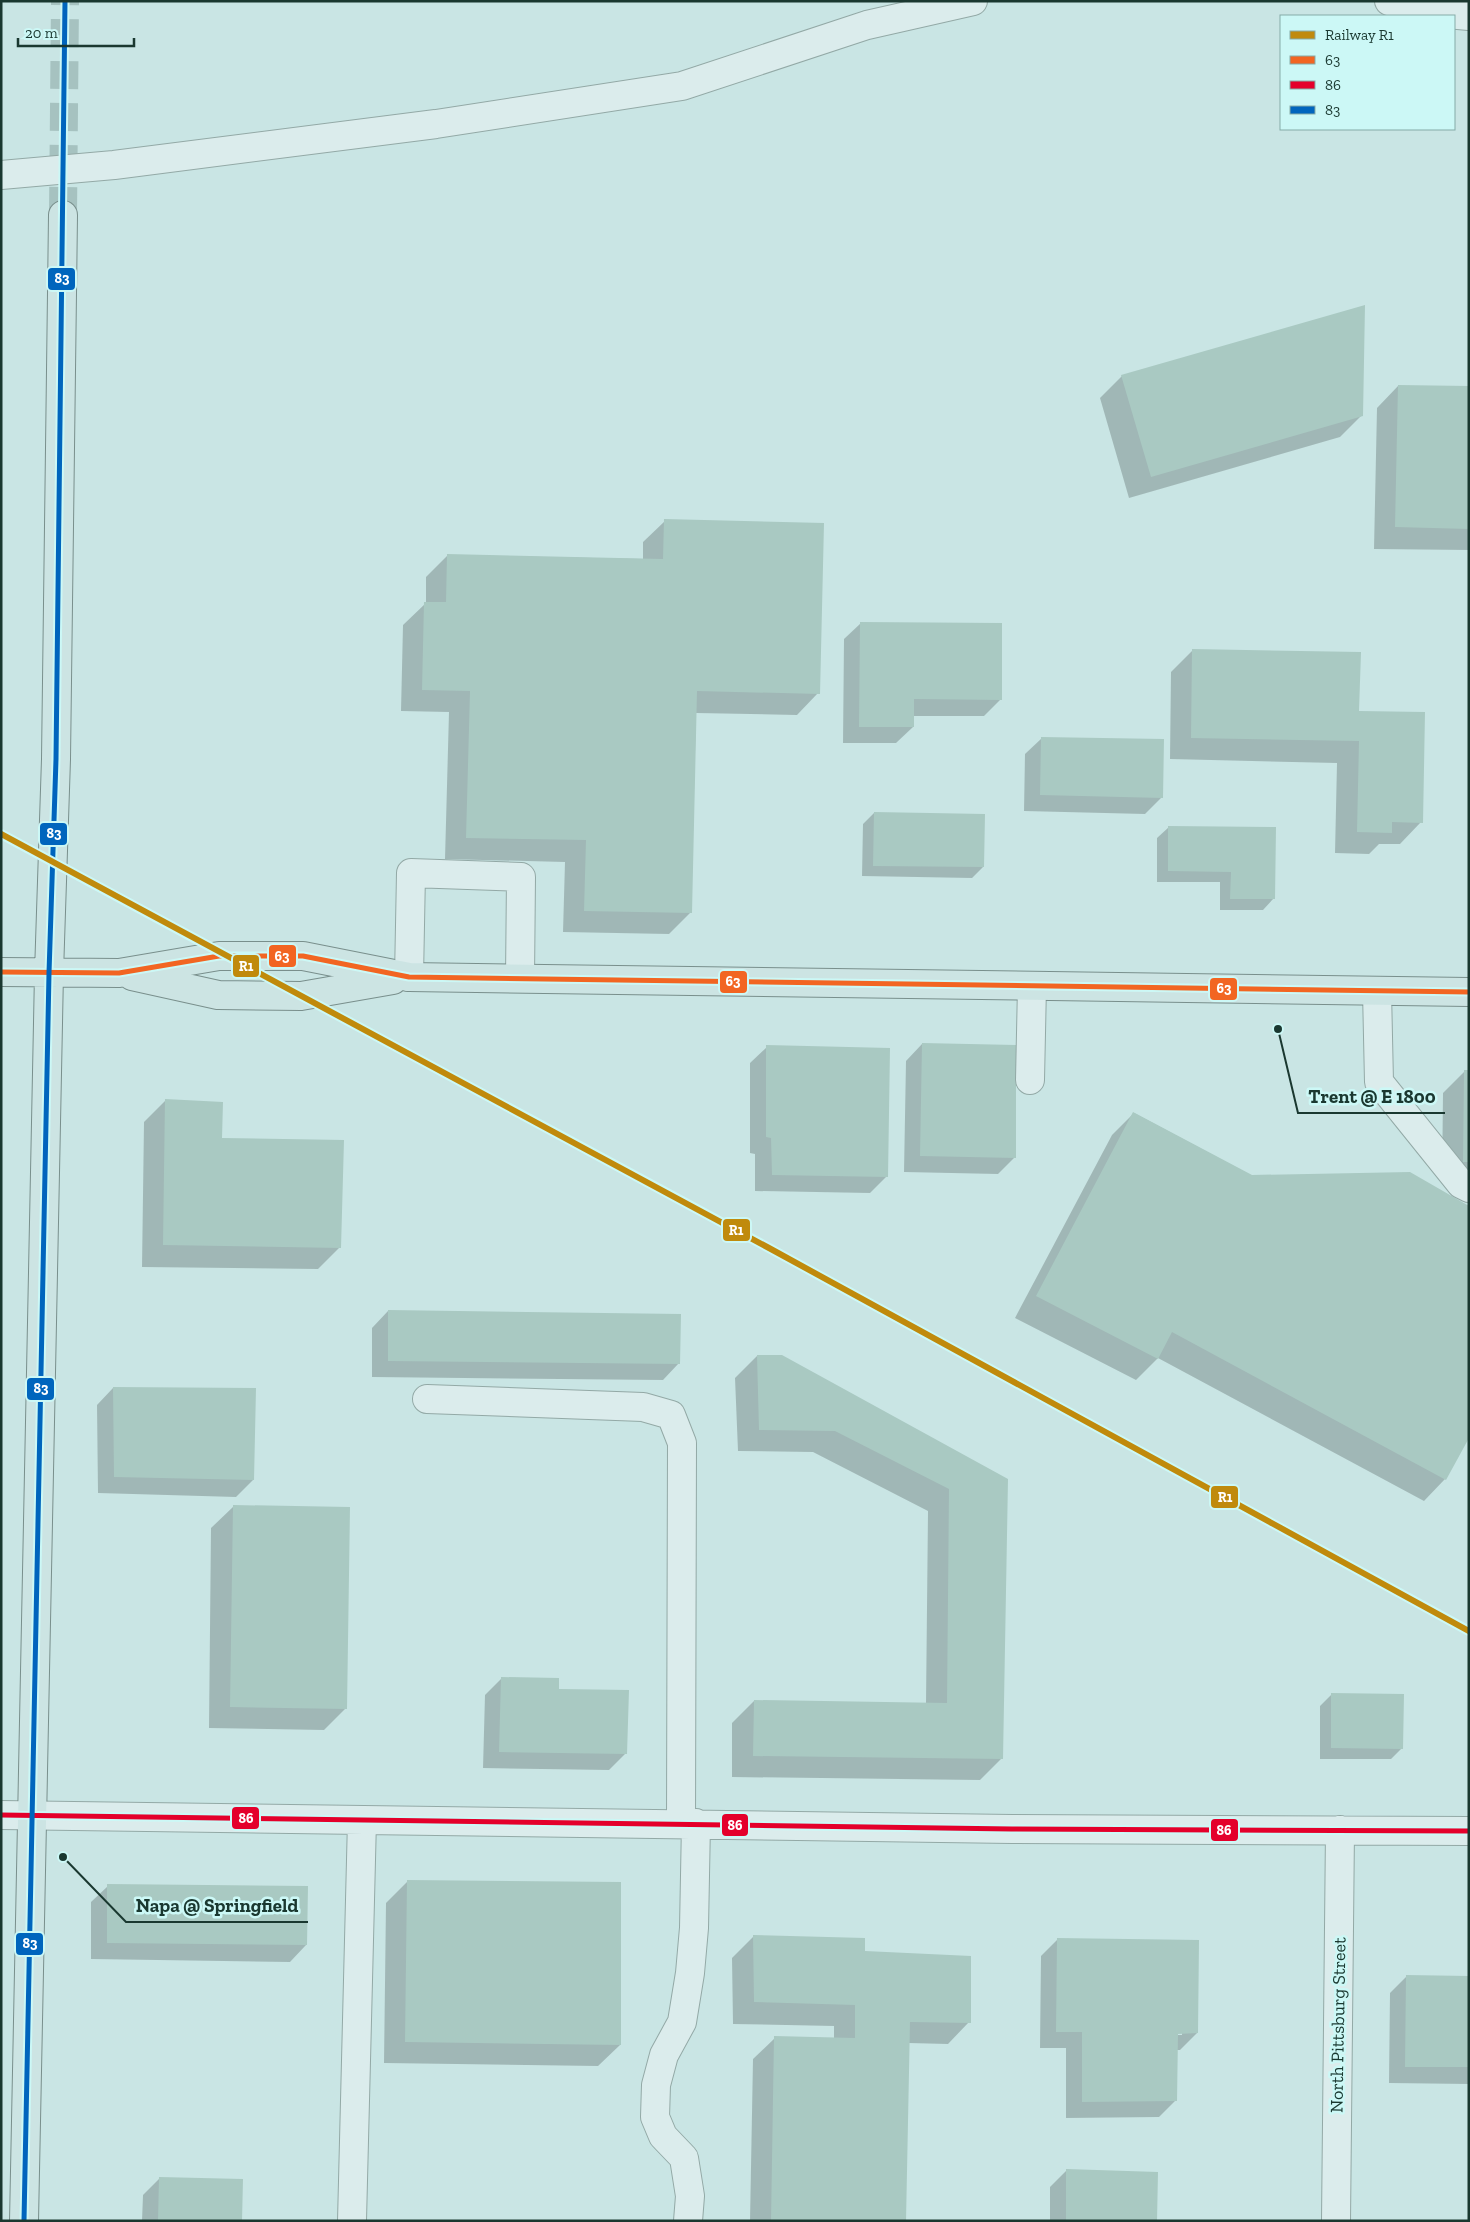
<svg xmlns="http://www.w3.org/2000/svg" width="1470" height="2222" font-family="'Zilla Slab',serif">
	<rect width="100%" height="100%" fill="#c9e5e4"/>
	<path fill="#0003" fill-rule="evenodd" d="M 1122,376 L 1362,415 L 1340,437 L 1129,498 L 1100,398 Z
		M 1398,386 L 1469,387 L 1469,550 L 1374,549 L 1377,408 Z
		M 665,521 L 818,693 L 797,715 L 696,713 L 691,912 L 669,934 L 563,932 L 565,862 L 445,859 L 449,712 L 401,711 L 403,625 L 426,603 L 426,577 L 448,555 L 643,559 L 643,542 Z
		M 861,623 L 1000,700 L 984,716 L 913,716 L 913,727 L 896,743 L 843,743 L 844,639 Z
		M 1193,650 L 1358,712 L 1421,822 L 1400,844 L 1379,844 L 1369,854 L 1335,853 L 1337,763 L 1170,759 L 1171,672 Z
		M 1042,738 L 1162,797 L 1145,814 L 1024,811 L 1025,754 Z
		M 874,813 L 983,867 L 972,878 L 862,876 L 863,824 Z
		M 1169,827 L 1274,898 L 1263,910 L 1220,910 L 1220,882 L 1157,882 L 1157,838 Z
		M 922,1044 L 1015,1157 L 998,1174 L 904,1172 L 906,1061 Z
		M 767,1047 L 887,1176 L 870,1193 L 755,1191 L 755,1154 L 750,1153 L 750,1063 Z
		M 1465,1071 L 1469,1071 L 1469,1183 L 1442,1183 L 1443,1093 Z
		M 165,1101 L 221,1139 L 340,1247 L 318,1269 L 142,1267 L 144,1122 Z
		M 1134,1113 L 1252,1176 L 1445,1479 L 1424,1501 L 1158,1358 L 1136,1380 L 1015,1318 L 1112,1135 Z
		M 388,1311 L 679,1363 L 663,1380 L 372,1377 L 372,1328 Z
		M 757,1356 L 1006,1480 L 1002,1758 L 980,1780 L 732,1777 L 732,1723 L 754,1701 L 926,1704 L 928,1511 L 813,1452 L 738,1451 L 735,1378 Z
		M 113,1388 L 253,1480 L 236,1497 L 98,1493 L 97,1405 Z
		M 233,1507 L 346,1708 L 324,1730 L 209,1728 L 211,1528 Z
		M 501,1679 L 558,1690 L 626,1753 L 609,1770 L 483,1768 L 485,1695 Z
		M 1332,1694 L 1402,1748 L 1391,1759 L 1320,1759 L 1320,1706 Z
		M 408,1881 L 620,2045 L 598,2066 L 384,2063 L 386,1903 Z
		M 108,1886 L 306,1945 L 290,1962 L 91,1959 L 91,1902 Z
		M 754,1936 L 864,1953 L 969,2022 L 948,2044 L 908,2043 L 904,2221 L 750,2221 L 753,2059 L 775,2038 L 834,2039 L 834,2026 L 733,2024 L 732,1958 Z
		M 1058,1939 L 1197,2033 L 1180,2050 L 1176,2050 L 1176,2100 L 1159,2117 L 1066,2118 L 1066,2048 L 1040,2048 L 1041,1956 ZM 1182,2032 L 1182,2035 L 1172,2035 Z
		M 1407,1976 L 1469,1977 L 1469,2084 L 1389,2083 L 1390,1993 Z
		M 1067,2170 L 1156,2221 L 1050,2221 L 1050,2187 Z
		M 160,2178 L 241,2221 L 142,2221 L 143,2195 Z"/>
	<path fill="#a9c9c2" d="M 1365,305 L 1363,416 L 1151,477 L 1121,375 Z
		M 1398,385 L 1469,386 L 1469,529 L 1395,527 Z
		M 664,519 L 824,523 L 820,694 L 697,691 L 692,913 L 584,911 L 586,840 L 466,838 L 470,691 L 422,690 L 424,602 L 446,602 L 447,554 L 663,559 Z
		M 860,622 L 1002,623 L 1002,700 L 914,699 L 914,727 L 859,727 Z
		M 1192,649 L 1361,652 L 1359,711 L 1425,712 L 1423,823 L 1392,822 L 1392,833 L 1357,832 L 1359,741 L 1191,738 Z
		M 1041,737 L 1164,739 L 1163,798 L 1040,795 Z
		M 874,812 L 985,814 L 984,867 L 873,866 Z
		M 1168,826 L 1276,827 L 1275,899 L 1230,899 L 1231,872 L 1168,871 Z
		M 922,1043 L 1016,1045 L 1016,1158 L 920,1156 Z
		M 766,1045 L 890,1048 L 888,1177 L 772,1175 L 771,1138 L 766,1137 Z
		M 1464,1070 L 1469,1070 L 1469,1162 L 1463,1162 Z
		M 165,1099 L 223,1102 L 222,1138 L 344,1140 L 341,1248 L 163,1245 Z
		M 1133,1112 L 1252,1175 L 1410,1172 L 1469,1206 L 1469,1438 L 1446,1480 L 1172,1332 L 1158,1359 L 1036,1296 Z
		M 388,1310 L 681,1314 L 680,1364 L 388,1361 Z
		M 757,1355 L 782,1355 L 1008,1479 L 1003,1759 L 753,1756 L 754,1700 L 947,1703 L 949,1489 L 835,1431 L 759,1430 Z
		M 113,1387 L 256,1388 L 254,1480 L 114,1477 Z
		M 233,1505 L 350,1507 L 347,1709 L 230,1707 Z
		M 501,1677 L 559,1678 L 559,1689 L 629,1690 L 627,1754 L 499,1752 Z
		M 1331,1693 L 1404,1694 L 1403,1749 L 1331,1748 Z
		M 407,1880 L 621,1882 L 621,2045 L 405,2042 Z
		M 107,1884 L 308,1886 L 307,1945 L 107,1943 Z
		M 753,1935 L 865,1938 L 865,1951 L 971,1956 L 971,2023 L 910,2022 L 906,2221 L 771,2221 L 774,2036 L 855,2038 L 855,2005 L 754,2002 Z
		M 1057,1938 L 1199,1940 L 1198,2033 L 1178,2034 L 1177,2101 L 1082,2102 L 1082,2032 L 1056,2032 Z
		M 1406,1975 L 1469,1976 L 1469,2067 L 1405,2067 Z
		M 1066,2169 L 1158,2172 L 1157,2221 L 1066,2221 Z
		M 159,2177 L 243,2179 L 242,2221 L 158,2221 Z"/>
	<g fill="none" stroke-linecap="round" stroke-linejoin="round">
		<path stroke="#a6c2c0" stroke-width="28" stroke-dasharray="28 14" stroke-linecap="butt" d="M 63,215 L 65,1"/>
		<g stroke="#93a9a6" stroke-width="30">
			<path id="minor" d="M 1389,1 L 1425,12 L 1469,16
				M 1,175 L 114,165 L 436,124 L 682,86 L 867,25 L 973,1
				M 409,977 L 411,873 L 521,877 L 520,978
				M 1377,991 L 1379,1082 L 1461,1184 L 1469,1188
				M 1030,1080 L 1032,986
				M 427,1399 L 643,1407 L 671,1415 L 682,1443 L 681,1823
				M 1,1815 L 1012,1829 L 1469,1831
				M 352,2221 L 362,1820
				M 688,2221 L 690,2196 L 684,2158 L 663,2136 L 655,2117 L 656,2085 L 664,2055 L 682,2022 L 690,1973 L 694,1928 L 696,1823
				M 1336,2221 L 1340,1830"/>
		</g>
		<g stroke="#798f8c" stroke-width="30">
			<path id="major" d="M 1,972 L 119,973 L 219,956 L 303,956 L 409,977 L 1469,992
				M 132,976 L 218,995 L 301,996 L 393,980
				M 24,2221 L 49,973 L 56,759 L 63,215"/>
		</g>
		<use href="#minor" stroke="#dbecec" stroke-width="28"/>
		<use href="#major" stroke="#cce4e3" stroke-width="28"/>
		<g stroke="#ccf8f6" stroke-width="9">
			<path id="bus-1" d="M 1,972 L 119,973 L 219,956 L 303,956 L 409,977 L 1469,992"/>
		</g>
		<g stroke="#ccf8f6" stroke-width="9">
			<path id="bus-2" d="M 1,1815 L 1012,1829 L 1469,1831"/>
		</g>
		<g stroke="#ccf8f6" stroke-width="9">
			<path id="bus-3" d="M 24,2221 L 49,973 L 56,759 L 65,1"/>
		</g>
		<use href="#bus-1" stroke="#f26522" stroke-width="5"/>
		<use href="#bus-2" stroke="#e4002b" stroke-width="5"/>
		<use href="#bus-3" stroke="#0065bd" stroke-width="5"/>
		<g stroke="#ccf8f6" stroke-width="10">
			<path id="rail-1" d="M 1,834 L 769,1248 L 1469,1631"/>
		</g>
		<use href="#rail-1" stroke="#c08a0c" stroke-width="6"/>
	</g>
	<g text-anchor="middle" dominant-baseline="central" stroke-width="5" stroke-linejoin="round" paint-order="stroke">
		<g font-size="18" fill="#1a3830" stroke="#ccf8f6">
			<text transform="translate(1338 2025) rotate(-89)">North Pittsburg Street</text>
		</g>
	</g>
	<path fill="none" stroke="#1a3830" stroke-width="2" d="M1278 1029L1298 1113H1445M63 1857L126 1922H308"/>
	<g fill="#1a3830" stroke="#ccf8f6" stroke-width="2">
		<circle cx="1278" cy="1029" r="5"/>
		<circle cx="63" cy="1857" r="5"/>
	</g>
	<g font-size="19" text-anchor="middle" font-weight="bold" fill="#1a3830" stroke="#ccf8f6" stroke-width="5" stroke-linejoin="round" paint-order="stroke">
		<text x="1372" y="1103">Trent @ E 1800</text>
		<text x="217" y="1912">Napa @ Springfield</text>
	</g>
	<g stroke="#ccf8f6" stroke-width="2">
		<rect x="47" y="267" width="29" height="24" rx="5" fill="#0065bd"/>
		<rect x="39" y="822" width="29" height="24" rx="5" fill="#0065bd"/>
		<rect x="268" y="944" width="29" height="24" rx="5" fill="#f26522"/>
		<rect x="232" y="954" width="28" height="24" rx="5" fill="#c08a0c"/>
		<rect x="719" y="970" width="29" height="24" rx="5" fill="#f26522"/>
		<rect x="1209" y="977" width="29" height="24" rx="5" fill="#f26522"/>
		<rect x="722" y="1218" width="29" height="24" rx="5" fill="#c08a0c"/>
		<rect x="26" y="1377" width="29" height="24" rx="5" fill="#0065bd"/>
		<rect x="1210" y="1485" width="29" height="24" rx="5" fill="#c08a0c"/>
		<rect x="231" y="1806" width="29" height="24" rx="5" fill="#e4002b"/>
		<rect x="721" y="1813" width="28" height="24" rx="5" fill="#e4002b"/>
		<rect x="1210" y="1818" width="29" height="24" rx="5" fill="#e4002b"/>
		<rect x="15" y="1932" width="29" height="24" rx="5" fill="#0065bd"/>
	</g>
	<g font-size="14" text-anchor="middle" font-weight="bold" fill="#fff">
		<text x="62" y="283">83</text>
		<text x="54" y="838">83</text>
		<text x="282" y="961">63</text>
		<text x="246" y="971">R1</text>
		<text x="733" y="986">63</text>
		<text x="1224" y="993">63</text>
		<text x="736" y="1235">R1</text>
		<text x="41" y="1393">83</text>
		<text x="1225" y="1502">R1</text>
		<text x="246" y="1823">86</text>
		<text x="735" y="1830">86</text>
		<text x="1224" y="1835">86</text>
		<text x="30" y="1948">83</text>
	</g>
	<rect width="1470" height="2222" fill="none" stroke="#1a3830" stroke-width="5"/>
	<rect x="1280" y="15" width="175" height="115" fill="#ccf8f6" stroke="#85aba7"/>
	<rect x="1290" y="31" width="25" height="8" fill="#c08a0c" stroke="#85aba7"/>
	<text x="1325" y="40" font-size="15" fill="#1a3830">Railway R1</text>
	<rect x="1290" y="56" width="25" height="8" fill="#f26522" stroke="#85aba7"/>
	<text x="1325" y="65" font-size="15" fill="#1a3830">63</text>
	<rect x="1290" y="81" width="25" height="8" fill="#e4002b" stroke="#85aba7"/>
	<text x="1325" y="90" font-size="15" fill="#1a3830">86</text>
	<rect x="1290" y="106" width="25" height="8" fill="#0065bd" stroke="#85aba7"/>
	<text x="1325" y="115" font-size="15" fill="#1a3830">83</text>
	<path d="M18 38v8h116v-8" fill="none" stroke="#1a3830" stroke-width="2.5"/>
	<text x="25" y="38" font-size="15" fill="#1a3830" stroke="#ccf8f6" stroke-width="4" paint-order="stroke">20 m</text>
</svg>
